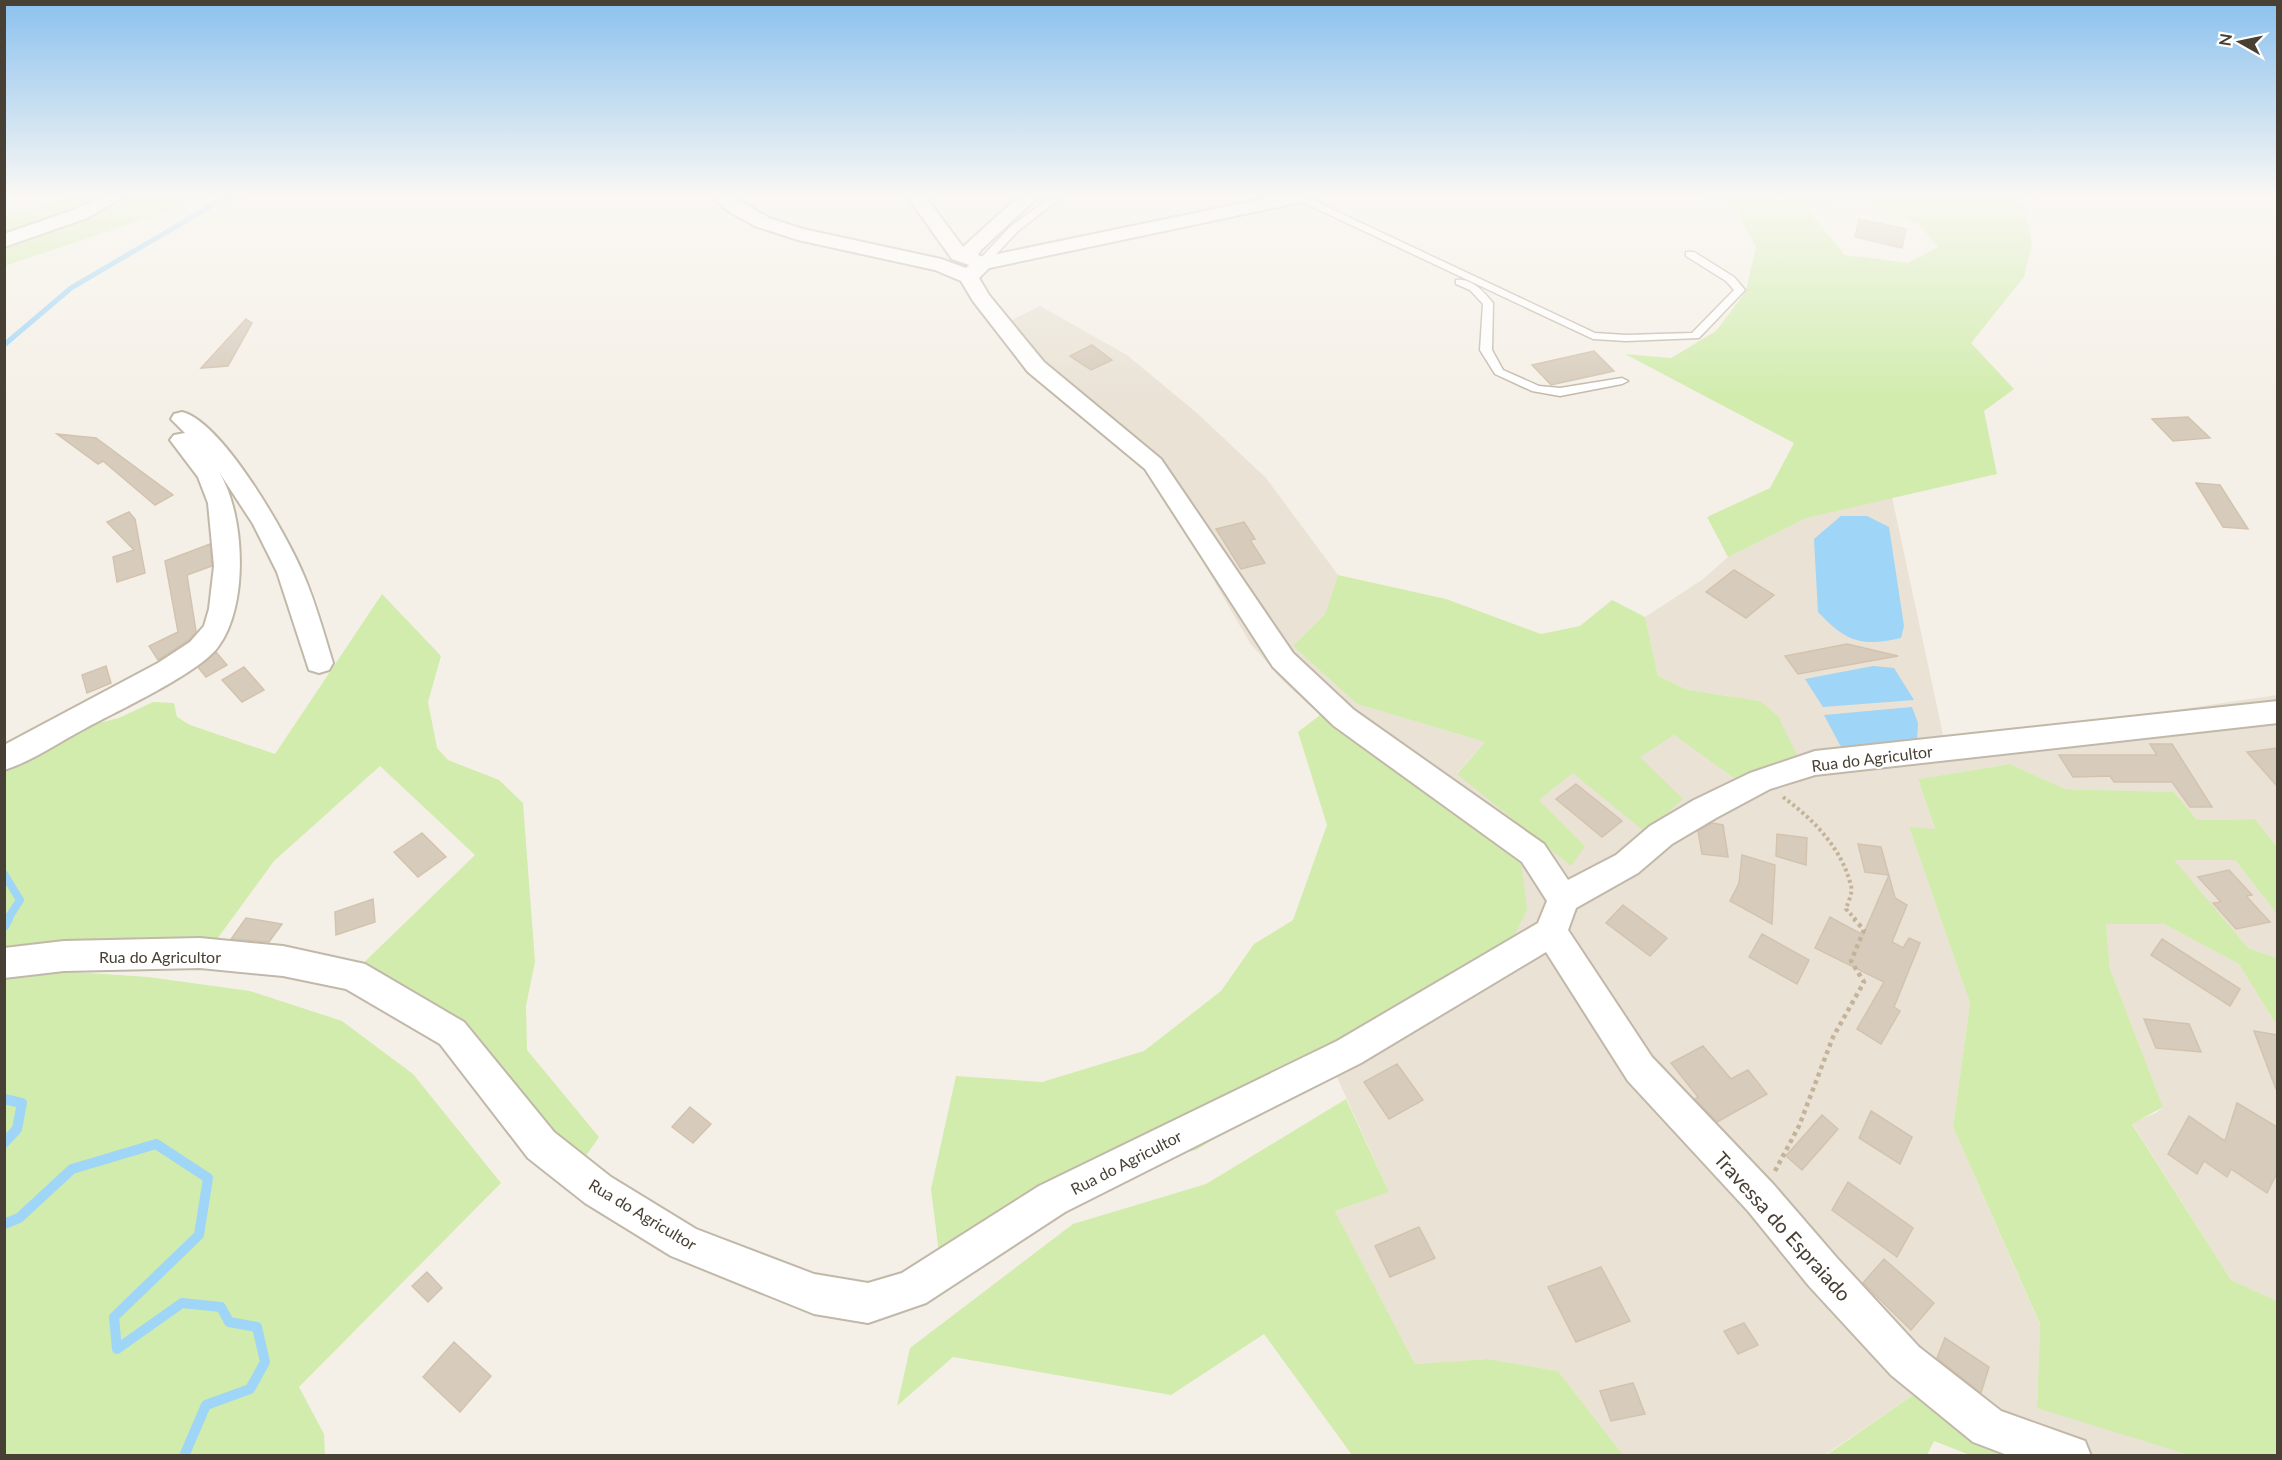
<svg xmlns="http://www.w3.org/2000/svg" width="2282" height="1460" font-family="Lato,sans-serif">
	<rect width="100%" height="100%" fill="#f5f0e7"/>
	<path fill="#e9e2d5" d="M 1040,306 L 1127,355 L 1198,414 L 1266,478 L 1338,575 L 1325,614 L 1293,646 L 1357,704 L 1485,742 L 1457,773 L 1585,846 L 1539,800 L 1573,773 L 1639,757 L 1674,735 L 1734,778 L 1760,701 L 1688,690 L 1658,676 L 1645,617 L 1702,580 L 1728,557 L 1806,518 L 1892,497 L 1945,744 L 2277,695 L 2277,847 L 2255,819 L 2197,820 L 2174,792 L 2065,789 L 2010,764 L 1918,779 L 1935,830 L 1909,827 L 1970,1003 L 1953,1127 L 2040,1325 L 2037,1407 L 2189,1455 L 2021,1455 L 1919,1391 L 1825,1455 L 1623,1455 L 1558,1371 L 1487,1359 L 1415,1364 L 1335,1211 L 1389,1192 L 1332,1066 L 1427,789 L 1320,715 L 1283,681 L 1250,643 L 1153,476 L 996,328 Z
		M 2173,860 L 2235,860 L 2277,914 L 2277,958 L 2248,948 Z
		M 2106,923 L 2164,924 L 2239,964 L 2277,1026 L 2277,1301 L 2231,1280 L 2132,1123 L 2156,1113 L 2163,1107 L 2110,969 Z"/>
	<path fill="#d1ecad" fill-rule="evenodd" d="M 66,196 L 213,196 L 5,266 L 4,214 L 51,204 Z
		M 1698,196 L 2022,196 L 2032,243 L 2024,277 L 1971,343 L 2014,389 L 1984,411 L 1997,474 L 1806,518 L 1728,557 L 1707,517 L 1770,488 L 1794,443 L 1625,354 L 1671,358 L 1716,331 L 1746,291 L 1756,247 L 1735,208 ZM 1860,201 L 1919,225 L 1938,247 L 1908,263 L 1845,255 L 1805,207 Z
		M 1338,575 L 1446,599 L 1541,634 L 1580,626 L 1612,600 L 1645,617 L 1658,676 L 1688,690 L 1760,701 L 1778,716 L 1797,755 L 1734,778 L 1674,735 L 1640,757 L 1683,799 L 1645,832 L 1573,773 L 1539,800 L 1585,846 L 1571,866 L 1457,774 L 1485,742 L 1357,704 L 1293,646 L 1325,614 Z
		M 382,594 L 441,656 L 428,702 L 437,748 L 448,760 L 499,780 L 523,803 L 535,962 L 526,1006 L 527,1050 L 599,1137 L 572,1176 L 460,1055 L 352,974 L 475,855 L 380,766 L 274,861 L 209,950 L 58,971 L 148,977 L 250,991 L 342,1021 L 413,1074 L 501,1183 L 299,1387 L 324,1434 L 325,1455 L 5,1456 L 5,766 L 73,729 L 119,718 L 153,702 L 174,703 L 177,717 L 190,725 L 275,754 Z
		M 1320,715 L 1520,852 L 1527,911 L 1507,948 L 1332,1066 L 1196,1150 L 1054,1185 L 941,1270 L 931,1189 L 956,1076 L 1042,1082 L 1144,1051 L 1221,991 L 1254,944 L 1293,920 L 1327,825 L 1298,732 Z
		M 2010,764 L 2065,789 L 2174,792 L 2197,820 L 2255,819 L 2277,847 L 2277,914 L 2235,860 L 2174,860 L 2248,948 L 2277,958 L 2277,1026 L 2239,964 L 2164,924 L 2106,924 L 2110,969 L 2163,1107 L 2132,1124 L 2231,1280 L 2277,1301 L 2277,1455 L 2189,1455 L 2037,1408 L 2040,1324 L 1953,1127 L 1970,1003 L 1909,827 L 1935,829 L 1918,779 Z
		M 1346,1099 L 1389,1192 L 1335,1211 L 1415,1364 L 1487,1359 L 1558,1371 L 1623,1455 L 1352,1455 L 1264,1334 L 1171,1395 L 953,1357 L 897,1406 L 910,1348 L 1073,1224 L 1206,1184 Z
		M 1919,1391 L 2021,1455 L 1970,1455 L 1934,1441 L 1927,1455 L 1825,1456 Z"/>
	<path fill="#9fd5f6" d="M 1841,516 L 1867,516 L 1889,527 L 1904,626 L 1901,638 C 1860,647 1847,642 1818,612 L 1814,539 Z
		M 1873,666 L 1894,668 L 1914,700 L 1823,707 L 1805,679 Z
		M 1912,707 L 1918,723 L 1917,742 L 1851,751 L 1840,745 L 1824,715 Z"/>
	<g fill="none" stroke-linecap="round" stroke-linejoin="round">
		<path stroke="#9fd5f6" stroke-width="5" d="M 224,201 L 240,196
			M 4,345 L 71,288 L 228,196"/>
		<path stroke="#9fd5f6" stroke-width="8" d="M 4,874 L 20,900 L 7,920"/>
		<path stroke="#9fd5f6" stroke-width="10" d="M 4,926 L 8,919
			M 4,1099 L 22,1103 L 17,1129 L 4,1143
			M 4,1224 L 19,1218 L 72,1169 L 156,1144 L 208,1178 L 199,1235 L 114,1317 L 117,1349 L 182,1303 L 221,1307 L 229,1322 L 257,1327 L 265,1362 L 250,1389 L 206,1405 L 184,1456"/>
	</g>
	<path fill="#d7ccbc" stroke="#d3c3ae" stroke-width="1.5" d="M 1859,219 L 1906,229 L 1902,248 L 1855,237 Z
		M 246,319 L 252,323 L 228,366 L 201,368 Z
		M 1092,345 L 1112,360 L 1091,370 L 1070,356 Z
		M 1594,351 L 1614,371 L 1551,385 L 1532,365 Z
		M 2188,417 L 2210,438 L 2173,441 L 2152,419 Z
		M 57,434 L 96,438 L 173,495 L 155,505 L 103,461 L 98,464 Z
		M 2196,483 L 2220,485 L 2248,529 L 2223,527 Z
		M 129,512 L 135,519 L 145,573 L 117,582 L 113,557 L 134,550 L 107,522 Z
		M 1244,522 L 1255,539 L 1250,540 L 1265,563 L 1241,569 L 1216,529 Z
		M 210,544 L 212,566 L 187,575 L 196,631 L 189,640 L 158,660 L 149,646 L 178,632 L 165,561 Z
		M 1734,570 L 1774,595 L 1746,618 L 1706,592 Z
		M 1847,644 L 1898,656 L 1798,674 L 1785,656 Z
		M 216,652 L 227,665 L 206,677 L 198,667 Z
		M 106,666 L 111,683 L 87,693 L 82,675 Z
		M 244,667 L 264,690 L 242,702 L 222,680 Z
		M 2150,744 L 2172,744 L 2212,807 L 2190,807 L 2172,782 L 2114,782 L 2110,776 L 2073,777 L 2059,755 L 2157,755 Z
		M 2277,748 L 2277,786 L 2247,752 Z
		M 1576,784 L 1616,816 L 1622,821 L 1602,837 L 1556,799 Z
		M 1712,823 L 1723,825 L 1728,857 L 1702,854 L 1698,831 Z
		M 422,833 L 446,857 L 418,877 L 394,852 Z
		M 1777,834 L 1807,838 L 1806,865 L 1776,856 Z
		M 1858,844 L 1881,847 L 1895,898 L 1907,905 L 1892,942 L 1903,948 L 1909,938 L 1920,943 L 1894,1007 L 1900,1011 L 1881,1044 L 1857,1029 L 1884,982 L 1815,948 L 1830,917 L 1863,935 L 1889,875 L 1865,872 Z
		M 1742,855 L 1775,865 L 1772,924 L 1730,901 L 1739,883 Z
		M 2229,870 L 2252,895 L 2246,896 L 2270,922 L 2236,929 L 2213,903 L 2221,902 L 2198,877 Z
		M 373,899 L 375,922 L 336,935 L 335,912 Z
		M 1623,905 L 1667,938 L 1650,956 L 1606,923 Z
		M 246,918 L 282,924 L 269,942 L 231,939 Z
		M 1762,934 L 1809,960 L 1797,984 L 1749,957 Z
		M 2162,939 L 2240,989 L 2230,1006 L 2151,955 Z
		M 2144,1019 L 2189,1024 L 2201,1052 L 2156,1048 Z
		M 2254,1031 L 2277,1035 L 2277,1089 L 2276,1089 Z
		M 1703,1046 L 1731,1079 L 1748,1070 L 1767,1094 L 1717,1122 L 1695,1099 L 1698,1097 L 1671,1063 Z
		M 1397,1064 L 1423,1100 L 1389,1119 L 1364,1082 Z
		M 2237,1103 L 2277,1127 L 2277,1173 L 2267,1193 L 2231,1169 L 2227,1177 L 2204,1161 L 2197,1174 L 2168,1154 L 2189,1116 L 2225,1141 Z
		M 690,1107 L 711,1124 L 693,1143 L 672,1127 Z
		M 1871,1111 L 1912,1137 L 1900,1164 L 1859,1138 Z
		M 1822,1115 L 1838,1129 L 1802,1170 L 1786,1156 Z
		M 1848,1182 L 1913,1228 L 1897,1257 L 1832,1210 Z
		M 1419,1227 L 1435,1258 L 1390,1277 L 1375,1246 Z
		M 1884,1259 L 1934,1303 L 1911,1330 L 1863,1283 Z
		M 1601,1267 L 1630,1321 L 1576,1342 L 1548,1287 Z
		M 427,1272 L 442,1288 L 428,1302 L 412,1286 Z
		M 1744,1323 L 1758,1345 L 1738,1354 L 1724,1331 Z
		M 1945,1338 L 1989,1367 L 1981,1393 L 1937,1358 Z
		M 454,1342 L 491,1376 L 460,1412 L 423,1377 Z
		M 1633,1383 L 1645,1414 L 1611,1421 L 1600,1391 Z"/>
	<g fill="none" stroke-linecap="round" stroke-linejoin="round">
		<g stroke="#c1b8a9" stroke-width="3">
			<path id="lane" d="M 1052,196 L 1063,196 L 1018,231 L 986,265 L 978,265 L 978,261 L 1010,227 Z
				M 1295,196 L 1304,196 L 1595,333 L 1626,335 L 1692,333 L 1734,290 L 1726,281 L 1686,256 L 1686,252 L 1694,252 L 1734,277 L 1745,290 L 1699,338 L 1626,341 L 1593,339 L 1296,199 Z
				M 1456,280 C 1472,278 1484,292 1493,303 L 1492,350 L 1503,370 L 1539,386 L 1560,388 L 1622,378 L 1628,381 L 1622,384 L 1560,396 L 1532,391 L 1495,374 L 1480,350 L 1483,304 L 1470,290 L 1456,284 Z"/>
		</g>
		<g stroke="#c1b8a9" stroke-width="4">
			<path id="street" d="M 102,196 L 125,196 L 87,218 L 4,247 L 4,234 L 73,210 Z
				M 712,196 L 732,196 L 769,218 L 803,229 L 941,259 L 966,268 L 969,265 L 952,259 L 907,196 L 925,196 L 963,247 L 1019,196 L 1039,196 L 981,250 L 978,255 L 983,257 L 1277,196 L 1311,196 L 1309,200 L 1302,202 L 989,268 L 979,278 L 989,295 L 1044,362 L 1161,459 L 1293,653 L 1354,710 L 1544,844 L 1568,880 L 1616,855 L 1650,826 L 1694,800 L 1750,773 L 1815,751 L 2278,701 L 2278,723 L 1815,775 L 1770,789 L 1716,818 L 1672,844 L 1638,873 L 1576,908 L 1568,930 L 1652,1057 L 1774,1185 L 1837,1258 L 1919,1347 L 2001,1411 L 2085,1441 L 2091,1456 L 2010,1456 L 1973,1442 L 1891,1375 L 1809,1286 L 1748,1211 L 1628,1081 L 1546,952 L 1361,1063 L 1065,1212 L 926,1303 L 868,1323 L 814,1314 L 671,1256 L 585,1203 L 528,1158 L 440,1044 L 346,989 L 283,976 L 200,968 L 64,971 L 4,978 L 4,948 L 64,941 L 200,938 L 283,946 L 365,964 L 464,1022 L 554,1132 L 611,1177 L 696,1229 L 814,1274 L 868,1283 L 902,1273 L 1039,1186 L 1337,1041 L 1538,923 L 1547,901 L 1522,862 L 1334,726 L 1273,667 L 1145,469 L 1028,372 L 973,301 L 961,281 L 935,270 L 798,240 L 755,226 L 728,211 Z
				M 182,412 C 223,422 288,537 304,576 C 316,604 324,634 333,663 L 329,670 L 319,673 L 309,670 L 277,572 L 253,524 L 219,472 C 245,514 249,606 218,647 C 199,673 117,711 86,728 C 59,742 33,761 4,770 L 4,745 L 158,663 L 190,642 L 204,626 L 209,609 L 214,566 L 208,503 L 198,477 L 170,440 L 174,435 L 185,433 L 171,419 L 174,414 Z"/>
		</g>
		<path stroke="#c4b399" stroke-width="4" stroke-dasharray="3 3" stroke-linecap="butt" d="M 1783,797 C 1813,819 1842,848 1851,886 C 1853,893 1848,902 1846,909 L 1856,920"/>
		<path stroke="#c4b399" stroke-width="4.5" stroke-dasharray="4 4" stroke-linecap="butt" d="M 1775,1171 L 1799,1126 L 1833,1037 L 1864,982 L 1851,961 L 1864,930 L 1854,919"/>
		<use href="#lane" fill="#fff" fill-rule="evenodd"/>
		<use href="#street" fill="#fff" fill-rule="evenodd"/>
	</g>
	<linearGradient id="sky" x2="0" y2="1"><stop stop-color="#8bc1ee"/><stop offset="0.49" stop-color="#faf8f4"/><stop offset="1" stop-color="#faf8f4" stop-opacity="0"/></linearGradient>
	<rect width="2282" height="400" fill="url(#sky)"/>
	<g text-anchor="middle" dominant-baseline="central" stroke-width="4.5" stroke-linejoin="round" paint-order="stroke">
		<g font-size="16" fill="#484035" stroke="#fff">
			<text transform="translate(1872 758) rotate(-7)">Rua do Agricultor</text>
			<text x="160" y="956">Rua do Agricultor</text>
			<text transform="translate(1126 1162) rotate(-27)">Rua do Agricultor</text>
			<text transform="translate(643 1214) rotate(31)">Rua do Agricultor</text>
		</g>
		<g font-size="20" fill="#484035" stroke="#fff">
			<text transform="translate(1783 1226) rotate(48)">Travessa do Espraiado</text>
		</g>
	</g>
	<rect width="2282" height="1460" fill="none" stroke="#484035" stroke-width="12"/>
	<g transform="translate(2240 42) rotate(279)" stroke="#ffffff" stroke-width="4.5" paint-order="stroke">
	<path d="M0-4.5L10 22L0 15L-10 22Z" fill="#484035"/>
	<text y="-9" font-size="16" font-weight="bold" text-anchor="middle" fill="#484035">N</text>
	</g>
</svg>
